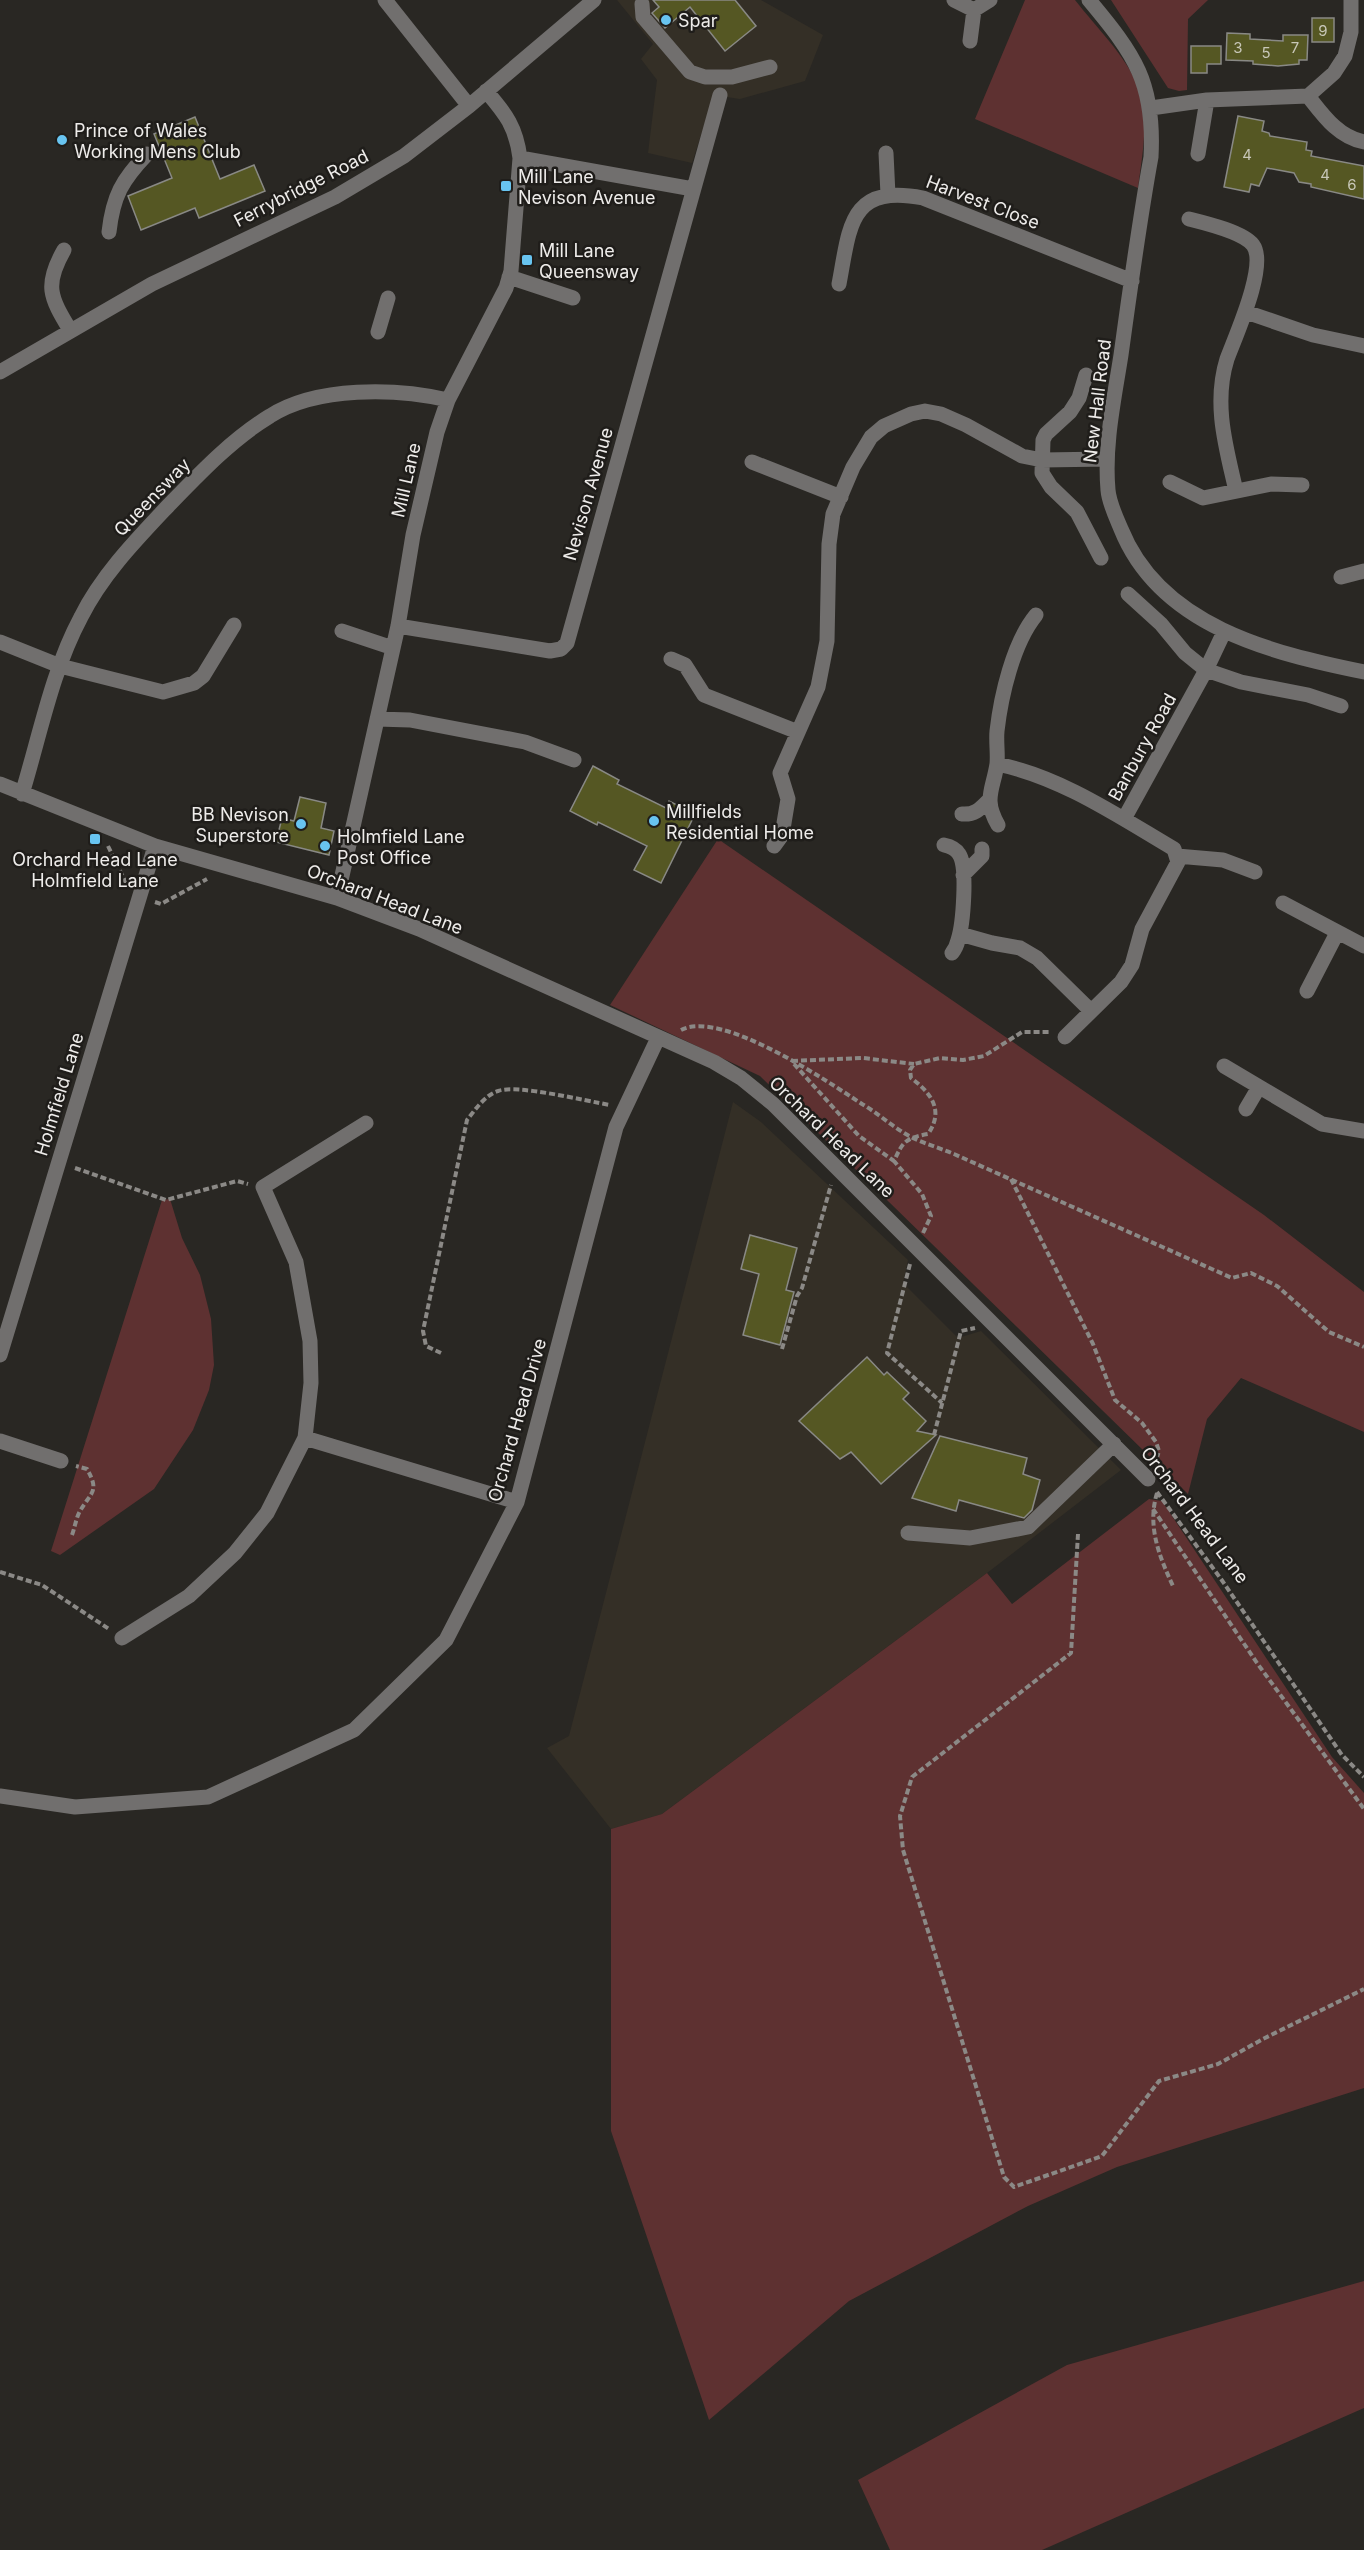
<svg xmlns="http://www.w3.org/2000/svg" width="1364" height="2550" font-family="Inter,sans-serif">
	<rect width="100%" height="100%" fill="#292723"/>
	<path fill="#342f26" d="M 617,0 L 761,0 L 823,35 L 805,81 L 740,99 L 714,95 L 692,163 L 648,153 L 657,80 L 641,59 L 653,44 Z
		M 733,1102 L 761,1122 L 908,1260 L 903,1283 L 958,1338 L 981,1331 L 1121,1470 L 987,1573 L 662,1814 L 611,1829 L 547,1748 L 569,1736 Z"/>
	<path fill="#5e3131" d="M 1025,0 L 1075,0 C 1096,27 1125,55 1138,86 C 1150,118 1142,156 1138,188 L 975,119 Z
		M 1111,0 L 1208,0 L 1188,19 L 1187,90 L 1179,91 L 1168,88 Z
		M 718,839 L 1264,1215 L 1364,1292 L 1364,1432 L 1241,1378 L 1207,1419 L 1188,1494 L 760,1076 L 610,1005 Z
		M 170,1199 L 182,1238 L 200,1275 L 211,1319 L 214,1365 L 209,1390 L 193,1430 L 154,1489 L 60,1555 L 51,1551 L 162,1200 Z
		M 1149,1499 L 1162,1501 L 1332,1757 L 1364,1793 L 1364,2088 L 1117,2167 L 1028,2206 L 849,2301 L 709,2420 L 611,2131 L 611,1829 L 662,1814 L 987,1573 L 1012,1604 Z
		M 1364,2281 L 1364,2408 L 1042,2550 L 890,2550 L 858,2480 L 1067,2365 Z"/>
	<path fill="#555723" stroke="#898985" stroke-width="1.5" d="M 653,0 L 735,0 L 756,26 L 725,51 L 690,7 L 665,28 L 652,13 L 659,7 Z
		M 1312,18 L 1334,18 L 1334,42 L 1312,42 Z
		M 1227,33 L 1250,34 L 1250,39 L 1283,41 L 1283,35 L 1308,35 L 1307,60 L 1299,60 L 1299,64 L 1278,66 L 1253,64 L 1253,61 L 1226,60 Z
		M 1191,46 L 1221,46 L 1221,64 L 1207,64 L 1207,73 L 1191,73 Z
		M 1238,116 L 1264,121 L 1262,131 L 1269,133 L 1270,136 L 1307,142 L 1306,150 L 1312,151 L 1311,156 L 1364,166 L 1364,199 L 1311,187 L 1311,184 L 1299,182 L 1294,173 L 1267,168 L 1259,186 L 1251,184 L 1249,192 L 1224,187 Z
		M 195,117 L 220,179 L 254,165 L 265,191 L 199,218 L 195,208 L 141,230 L 128,196 L 172,178 L 154,134 Z
		M 593,766 L 619,780 L 617,784 L 666,808 L 669,801 L 695,814 L 661,883 L 634,870 L 647,846 L 598,822 L 597,825 L 570,811 Z
		M 300,797 L 326,803 L 321,828 L 334,831 L 329,855 L 276,842 L 282,818 L 294,821 Z
		M 750,1235 L 797,1248 L 786,1290 L 794,1292 L 780,1345 L 743,1335 L 759,1274 L 741,1269 Z
		M 867,1357 L 884,1375 L 887,1372 L 909,1393 L 903,1399 L 926,1421 L 917,1431 L 936,1435 L 881,1484 L 851,1452 L 840,1459 L 799,1421 Z
		M 940,1436 L 1027,1458 L 1023,1474 L 1040,1480 L 1032,1510 L 1024,1518 L 959,1500 L 956,1511 L 912,1498 Z"/>
	<g fill="none" stroke-linecap="round" stroke-linejoin="round">
		<path stroke="#8b8986" stroke-width="4" stroke-dasharray="6 3" stroke-linecap="butt" d="M 108,846 L 126,883
			M 155,902 L 161,904 L 207,879
			M 681,1030 C 721,1009 827,1081 862,1104 C 879,1114 894,1128 911,1137 C 925,1144 940,1148 954,1154 L 1232,1278 L 1251,1273 L 1277,1286 L 1329,1332 L 1364,1347
			M 792,1061 L 863,1058 L 914,1064
			M 794,1064 L 859,1136 L 894,1161
			M 75,1168 L 166,1200 L 237,1181 L 248,1184
			M 1011,1179 L 1093,1344 L 1115,1400 L 1142,1423 L 1156,1442 L 1159,1451 L 1155,1464
			M 923,1233 L 931,1216 L 922,1194 L 894,1161 C 903,1141 906,1138 928,1134 C 945,1110 930,1092 911,1078 L 910,1070 L 914,1064 L 940,1058 L 963,1060 L 984,1056 L 1022,1032 L 1050,1032
			M 910,1264 L 887,1353 L 942,1403
			M 782,1349 L 797,1296 L 802,1288 L 831,1185
			M 441,1353 L 426,1346 L 423,1331 L 467,1120 C 475,1110 485,1095 498,1091 C 517,1084 586,1101 610,1105
			M 934,1435 L 961,1331 L 975,1328
			M 1157,1492 L 1221,1579 L 1342,1755 L 1364,1777
			M 1157,1493 C 1147,1526 1159,1556 1173,1586
			M 1153,1509 L 1257,1663 L 1364,1809
			M 1078,1534 L 1071,1653 L 912,1777 L 900,1816 L 903,1850 L 1004,2177 L 1014,2187 L 1102,2156 L 1159,2081 L 1218,2064 L 1263,2039 L 1364,1989
			M 72,1535 C 75,1527 76,1518 80,1511 C 91,1492 100,1492 87,1469 L 76,1466
			M 0,1572 L 42,1585 L 109,1629"/>
		<path stroke="#716f6e" stroke-width="15" d="M 385,0 L 469,106
			M 954,0 L 974,10 L 990,0
			M 1089,0 C 1135,55 1155,83 1151,157 C 1139,223 1130,289 1121,355 C 1114,400 1104,445 1108,490 C 1109,503 1116,517 1121,529 C 1160,626 1271,653 1364,672
			M 642,4 L 643,17 L 690,72 L 705,77 L 732,77 L 770,67
			M 970,41 L 974,10
			M 1308,96 C 1323,115 1338,137 1364,142
			M 1151,108 L 1207,100 L 1308,96 L 1334,73 L 1345,56 L 1351,32 L 1351,0
			M 886,153 L 888,195
			M 1198,154 L 1207,100
			M 520,158 L 693,189
			M 1189,219 C 1205,223 1243,232 1253,245 C 1268,265 1235,337 1227,359 C 1213,404 1226,447 1236,491
			M 109,232 C 113,196 122,180 147,154
			M 64,250 C 44,285 50,297 70,330
			M 509,277 L 573,298
			M 839,284 C 850,226 849,184 923,198 L 1132,281
			M 1246,312 L 1313,335 L 1364,346
			M 378,332 L 388,298
			M 0,372 L 152,284 L 335,197 L 404,156 L 469,106 L 594,0
			M 1086,375 L 1079,398 L 1070,412 L 1046,434 L 1043,440 L 1042,473 L 1051,487 L 1077,512 L 1101,558
			M 752,462 L 841,497
			M 1170,482 L 1203,498 L 1271,484 L 1302,485
			M 1341,577 L 1364,571
			M 1128,594 L 1161,624 L 1185,653 L 1206,670 L 1241,682 L 1308,695 L 1341,706
			M 398,626 L 550,651 L 561,649 L 567,643 L 720,95
			M 342,631 L 393,648
			M 0,642 L 60,666 L 163,692 L 194,683 L 203,676 L 234,625
			M 671,659 L 685,665 L 704,695 L 798,732
			M 377,719 L 410,720 L 525,742 L 574,760
			M 997,764 C 1061,777 1118,816 1174,849 L 1178,862 L 1142,929 L 1132,965 L 1121,982 L 1065,1037
			M 0,784 L 155,846 L 337,898 L 419,929 L 714,1062 L 741,1078 L 773,1104 L 1148,1479
			M 22,794 C 40,735 52,671 81,617 C 102,575 136,540 168,506 C 199,474 232,439 270,416 C 317,386 396,388 448,400
			M 962,814 C 975,815 980,809 989,800
			M 1124,819 L 1206,670 L 1224,632
			M 998,825 C 983,799 993,790 997,764 C 998,753 996,742 997,731 C 1001,696 1013,643 1036,615
			M 944,845 C 949,846 956,849 959,854 C 968,867 963,925 958,940 C 957,945 955,949 952,953
			M 774,846 L 782,835 L 788,799 L 780,773 L 818,687 L 827,641 L 829,544 L 833,514 L 853,467 L 871,437 L 884,426 L 911,414 L 925,411 L 941,414 L 966,425 L 1022,456 L 1042,460 L 1107,459
			M 1177,856 L 1223,860 L 1255,872
			M 963,875 L 982,856 L 982,849
			M 337,898 L 398,626 L 413,535 L 437,432 L 448,400 L 506,288 L 511,271 L 520,158 C 516,127 506,114 486,91
			M 1283,903 L 1364,946
			M 960,934 L 992,943 L 1020,948 L 1037,958 L 1090,1010
			M 1307,991 L 1337,933
			M 1224,1066 L 1322,1124 L 1364,1131
			M 1246,1109 L 1259,1087
			M 0,1355 L 155,846
			M 305,1438 L 517,1502
			M 0,1441 L 61,1461
			M 908,1533 L 970,1538 L 1028,1527 L 1114,1444
			M 122,1638 L 189,1596 L 235,1553 L 267,1513 L 305,1438 L 311,1383 L 310,1341 L 296,1262 L 263,1187 L 366,1123
			M 0,1796 L 75,1807 L 208,1797 L 354,1730 L 446,1640 L 517,1502 L 616,1127 L 658,1038"/>
	</g>
	<g fill="#68c4f0" stroke="#1f1d1a" stroke-width="2">
		<circle cx="666" cy="20" r="6"/>
		<circle cx="62" cy="140" r="6"/>
		<rect x="500" y="180" width="12" height="12" rx="3"/>
		<rect x="521" y="254" width="12" height="12" rx="3"/>
		<circle cx="654" cy="821" r="6"/>
		<circle cx="301" cy="824" r="6"/>
		<rect x="89" y="833" width="12" height="12" rx="3"/>
		<circle cx="325" cy="846" r="6"/>
	</g>
	<g text-anchor="middle" dominant-baseline="central" stroke-width="5" stroke-linejoin="round" paint-order="stroke">
		<g font-size="15" fill="#c8c7b8">
			<text x="1323" y="30">9</text>
			<text x="1238" y="47">3</text>
			<text x="1295" y="47">7</text>
			<text x="1266" y="52">5</text>
			<text x="1247" y="154">4</text>
			<text x="1325" y="174">4</text>
			<text x="1352" y="184">6</text>
		</g>
		<g font-size="18" fill="#eeecea" stroke="#1f1d1a" text-anchor="start">
			<text x="678" y="20">Spar</text>
			<text x="74" y="130">Prince of Wales<tspan x="74" dy="21">Working Mens Club</tspan></text>
			<text x="518" y="176">Mill Lane<tspan x="518" dy="21">Nevison Avenue</tspan></text>
			<text x="539" y="250">Mill Lane<tspan x="539" dy="21">Queensway</tspan></text>
			<text x="666" y="811">Millfields<tspan x="666" dy="21">Residential Home</tspan></text>
			<text x="289" y="814" text-anchor="end">BB Nevison<tspan x="289" dy="21">Superstore</tspan></text>
			<text x="337" y="836">Holmfield Lane<tspan x="337" dy="21">Post Office</tspan></text>
			<text x="95" y="859" text-anchor="middle">Orchard Head Lane<tspan x="95" dy="21">Holmfield Lane</tspan></text>
		</g>
		<g font-size="18" fill="#eeecea" stroke="#1f1d1a">
			<text transform="translate(301 188) rotate(-27)">Ferrybridge Road</text>
			<text transform="translate(983 202) rotate(21)">Harvest Close</text>
			<text transform="translate(1097 401) rotate(-83)">New Hall Road</text>
			<text transform="translate(406 480) rotate(-77)">Mill Lane</text>
			<text transform="translate(588 494) rotate(-74)">Nevison Avenue</text>
			<text transform="translate(152 497) rotate(-46)">Queensway</text>
			<text transform="translate(1142 747) rotate(-61)">Banbury Road</text>
			<text transform="translate(385 899) rotate(21)">Orchard Head Lane</text>
			<text transform="translate(59 1094) rotate(-73)">Holmfield Lane</text>
			<text transform="translate(832 1137) rotate(44)">Orchard Head Lane</text>
			<text transform="translate(517 1420) rotate(-74)">Orchard Head Drive</text>
			<text transform="translate(1195 1515) rotate(53)">Orchard Head Lane</text>
		</g>
	</g>
</svg>
